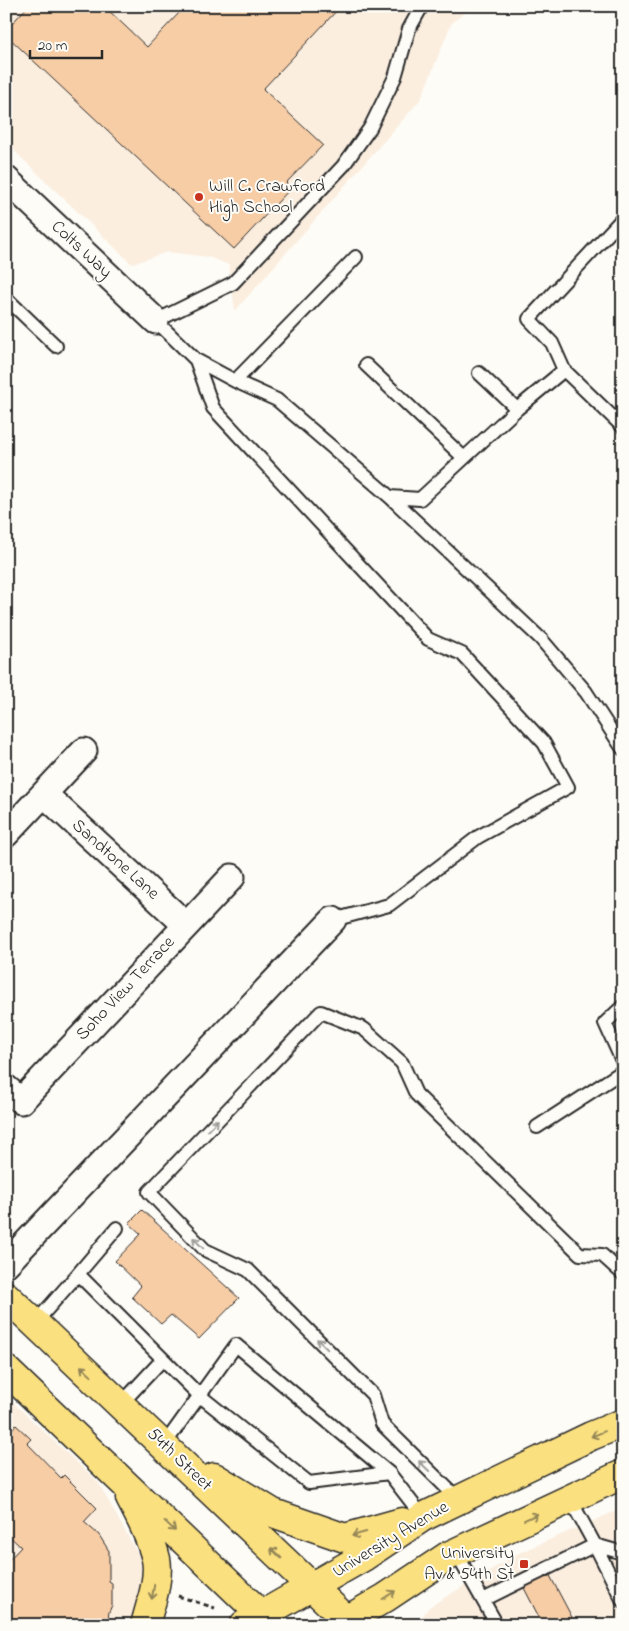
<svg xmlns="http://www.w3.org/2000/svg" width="629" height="1631" font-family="'Indie Flower',sans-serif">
	<rect width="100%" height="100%" fill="#fdfcf7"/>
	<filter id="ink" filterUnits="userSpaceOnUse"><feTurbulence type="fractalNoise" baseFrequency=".02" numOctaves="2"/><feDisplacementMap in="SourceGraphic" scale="10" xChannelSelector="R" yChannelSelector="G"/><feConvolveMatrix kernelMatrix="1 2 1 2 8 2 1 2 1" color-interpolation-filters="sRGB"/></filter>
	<g filter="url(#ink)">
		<path fill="#fbeedf" d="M 6,6 L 472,6 L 451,24 L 421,99 L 235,311 L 229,265 L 208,257 L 167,252 L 132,264 L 6,143 Z
			M 6,1396 L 98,1482 L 140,1558 L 144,1598 L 137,1625 L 6,1625 Z
			M 623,1508 L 623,1625 L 416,1625 L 429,1607 L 519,1553 Z"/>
		<path fill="#f7cda6" stroke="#2b2b2b" d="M 28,6 L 104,6 L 147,47 L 179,13 L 172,6 L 341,6 L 263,89 L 323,145 L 286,183 L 291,188 L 234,249 L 6,35 L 6,30 Z
			M 142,1210 L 239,1298 L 199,1339 L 171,1315 L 161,1324 L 132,1297 L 141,1286 L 115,1261 L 141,1234 L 129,1223 Z
			M 16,1425 L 31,1439 L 27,1443 L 61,1478 L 64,1475 L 97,1508 L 84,1522 L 99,1535 L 109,1551 L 109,1581 L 112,1583 L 112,1605 L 109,1612 L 107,1625 L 6,1625 L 6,1563 L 21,1547 L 6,1533 L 6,1436 Z
			M 547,1570 L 576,1625 L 543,1625 L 522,1584 Z"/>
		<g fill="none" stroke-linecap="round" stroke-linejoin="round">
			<g stroke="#2b2b2b" stroke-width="16">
				<path id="service" d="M 422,6 L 409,29 L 395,77 L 370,128 L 343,166 L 233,283 L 156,321 L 196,360 L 235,381 L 277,400 L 390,497 L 420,499 L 517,409 L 564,370 L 623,427
					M 6,298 L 56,346
					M 196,360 L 213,408 L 428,639 L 462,654 L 544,743 L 568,787 L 478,837 L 389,905 L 333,920
					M 366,365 L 464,458
					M 564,370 L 552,343 L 529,319 L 623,218
					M 479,373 L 517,409
					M 235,381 L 356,257
					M 390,497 L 541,639 L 586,692 L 623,749
					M 623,1006 L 605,1023 L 623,1063
					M 537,1127 L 623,1071
					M 78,1274 L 117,1228
					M 35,1323 L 78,1274 L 199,1395 L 309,1483 L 389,1473 L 423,1517
					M 121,1404 L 163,1359
					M 164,1445 L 236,1345 L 389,1473
					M 459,1500 L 382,1424 L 373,1395 L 248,1270 L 205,1250 L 149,1192 L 321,1012 L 364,1029 L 402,1063 L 416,1094 L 580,1254 L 602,1255 L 623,1274
					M 456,1553 L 497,1625
					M 623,1553 L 595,1545 L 623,1601
					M 483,1600 L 595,1545 L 570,1499"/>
			</g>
			<g stroke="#2b2b2b" stroke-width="29">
				<path id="minor" d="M 6,179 L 156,321
					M 44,794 L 186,925
					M 6,834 L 84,751
					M 6,1088 L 21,1101 L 232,877
					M 6,1264 L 333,920"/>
			</g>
			<g stroke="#2b2b2b" stroke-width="31">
				<path id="primary" d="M 6,1296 L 352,1625
					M 6,1370 L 272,1625
					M 214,1477 L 273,1513 L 345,1538 L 402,1522
					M 130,1498 C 140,1517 151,1538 156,1559 C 160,1578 150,1606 145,1625
					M 244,1625 L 365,1556 L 423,1517 L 591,1436 L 623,1423
					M 338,1625 L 385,1598 L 448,1556 L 623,1474"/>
			</g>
			<path stroke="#2b2b2b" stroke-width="3" stroke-dasharray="5 4" stroke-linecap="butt" d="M 178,1596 L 215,1608"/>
			<use href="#service" stroke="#fdfcf7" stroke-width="12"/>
			<use href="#minor" stroke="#fdfcf7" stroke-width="25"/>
			<use href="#primary" stroke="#fbe080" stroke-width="28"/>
		</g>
		<defs><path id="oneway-shaft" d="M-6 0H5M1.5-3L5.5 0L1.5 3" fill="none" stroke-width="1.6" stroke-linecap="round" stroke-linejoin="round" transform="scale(1.25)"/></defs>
		<g stroke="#9e9e9b">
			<use href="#oneway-shaft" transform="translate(213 1125) rotate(-46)"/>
			<use href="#oneway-shaft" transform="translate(198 1243) rotate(-134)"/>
			<use href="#oneway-shaft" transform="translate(322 1344) rotate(-135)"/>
			<use href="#oneway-shaft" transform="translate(424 1466) rotate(-136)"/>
		</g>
		<g stroke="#938656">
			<use href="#oneway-shaft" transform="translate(86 1371) rotate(-137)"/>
			<use href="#oneway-shaft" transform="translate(598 1434) rotate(158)"/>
			<use href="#oneway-shaft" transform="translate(531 1517) rotate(-25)"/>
			<use href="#oneway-shaft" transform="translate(170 1526) rotate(43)"/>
			<use href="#oneway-shaft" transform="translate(359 1534) rotate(165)"/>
			<use href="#oneway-shaft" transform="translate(276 1553) rotate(-136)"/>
			<use href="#oneway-shaft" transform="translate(153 1592) rotate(100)"/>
			<use href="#oneway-shaft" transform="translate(389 1595) rotate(-32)"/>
		</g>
	</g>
	<g fill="#c8321e" stroke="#fdfcf7" stroke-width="2">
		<circle cx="199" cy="197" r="5"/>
		<rect x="519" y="1559" width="10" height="10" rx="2.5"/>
	</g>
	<g text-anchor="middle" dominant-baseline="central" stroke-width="4" stroke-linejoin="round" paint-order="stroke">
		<g font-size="18" fill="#2b2b2b" stroke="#fdfcf7" text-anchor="start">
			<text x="209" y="187">Will C. Crawford<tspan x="209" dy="21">High School</tspan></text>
			<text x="514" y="1554" text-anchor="end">University<tspan x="514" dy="21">Av &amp; 54th St</tspan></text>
		</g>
		<g font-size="18" fill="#2b2b2b" stroke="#fdfcf7">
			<text transform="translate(81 250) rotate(43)">Colts Way</text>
			<text transform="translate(115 860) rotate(42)">Sandtone Lane</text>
			<text transform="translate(126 989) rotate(-47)">Soho View Terrace</text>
			<text transform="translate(179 1460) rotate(44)">54th Street</text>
			<text transform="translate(391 1540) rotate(-31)">University Avenue</text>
		</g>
	</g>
	<rect width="629" height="1631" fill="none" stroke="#fdfcf7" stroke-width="25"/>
	<rect x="12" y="12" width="604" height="1606" fill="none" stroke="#2b2b2b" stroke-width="2" filter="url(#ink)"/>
	<path d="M30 50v8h72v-8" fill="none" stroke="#2b2b2b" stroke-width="2.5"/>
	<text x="38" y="50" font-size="15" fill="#2b2b2b" stroke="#fdfcf7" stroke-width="4" paint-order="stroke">20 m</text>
</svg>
